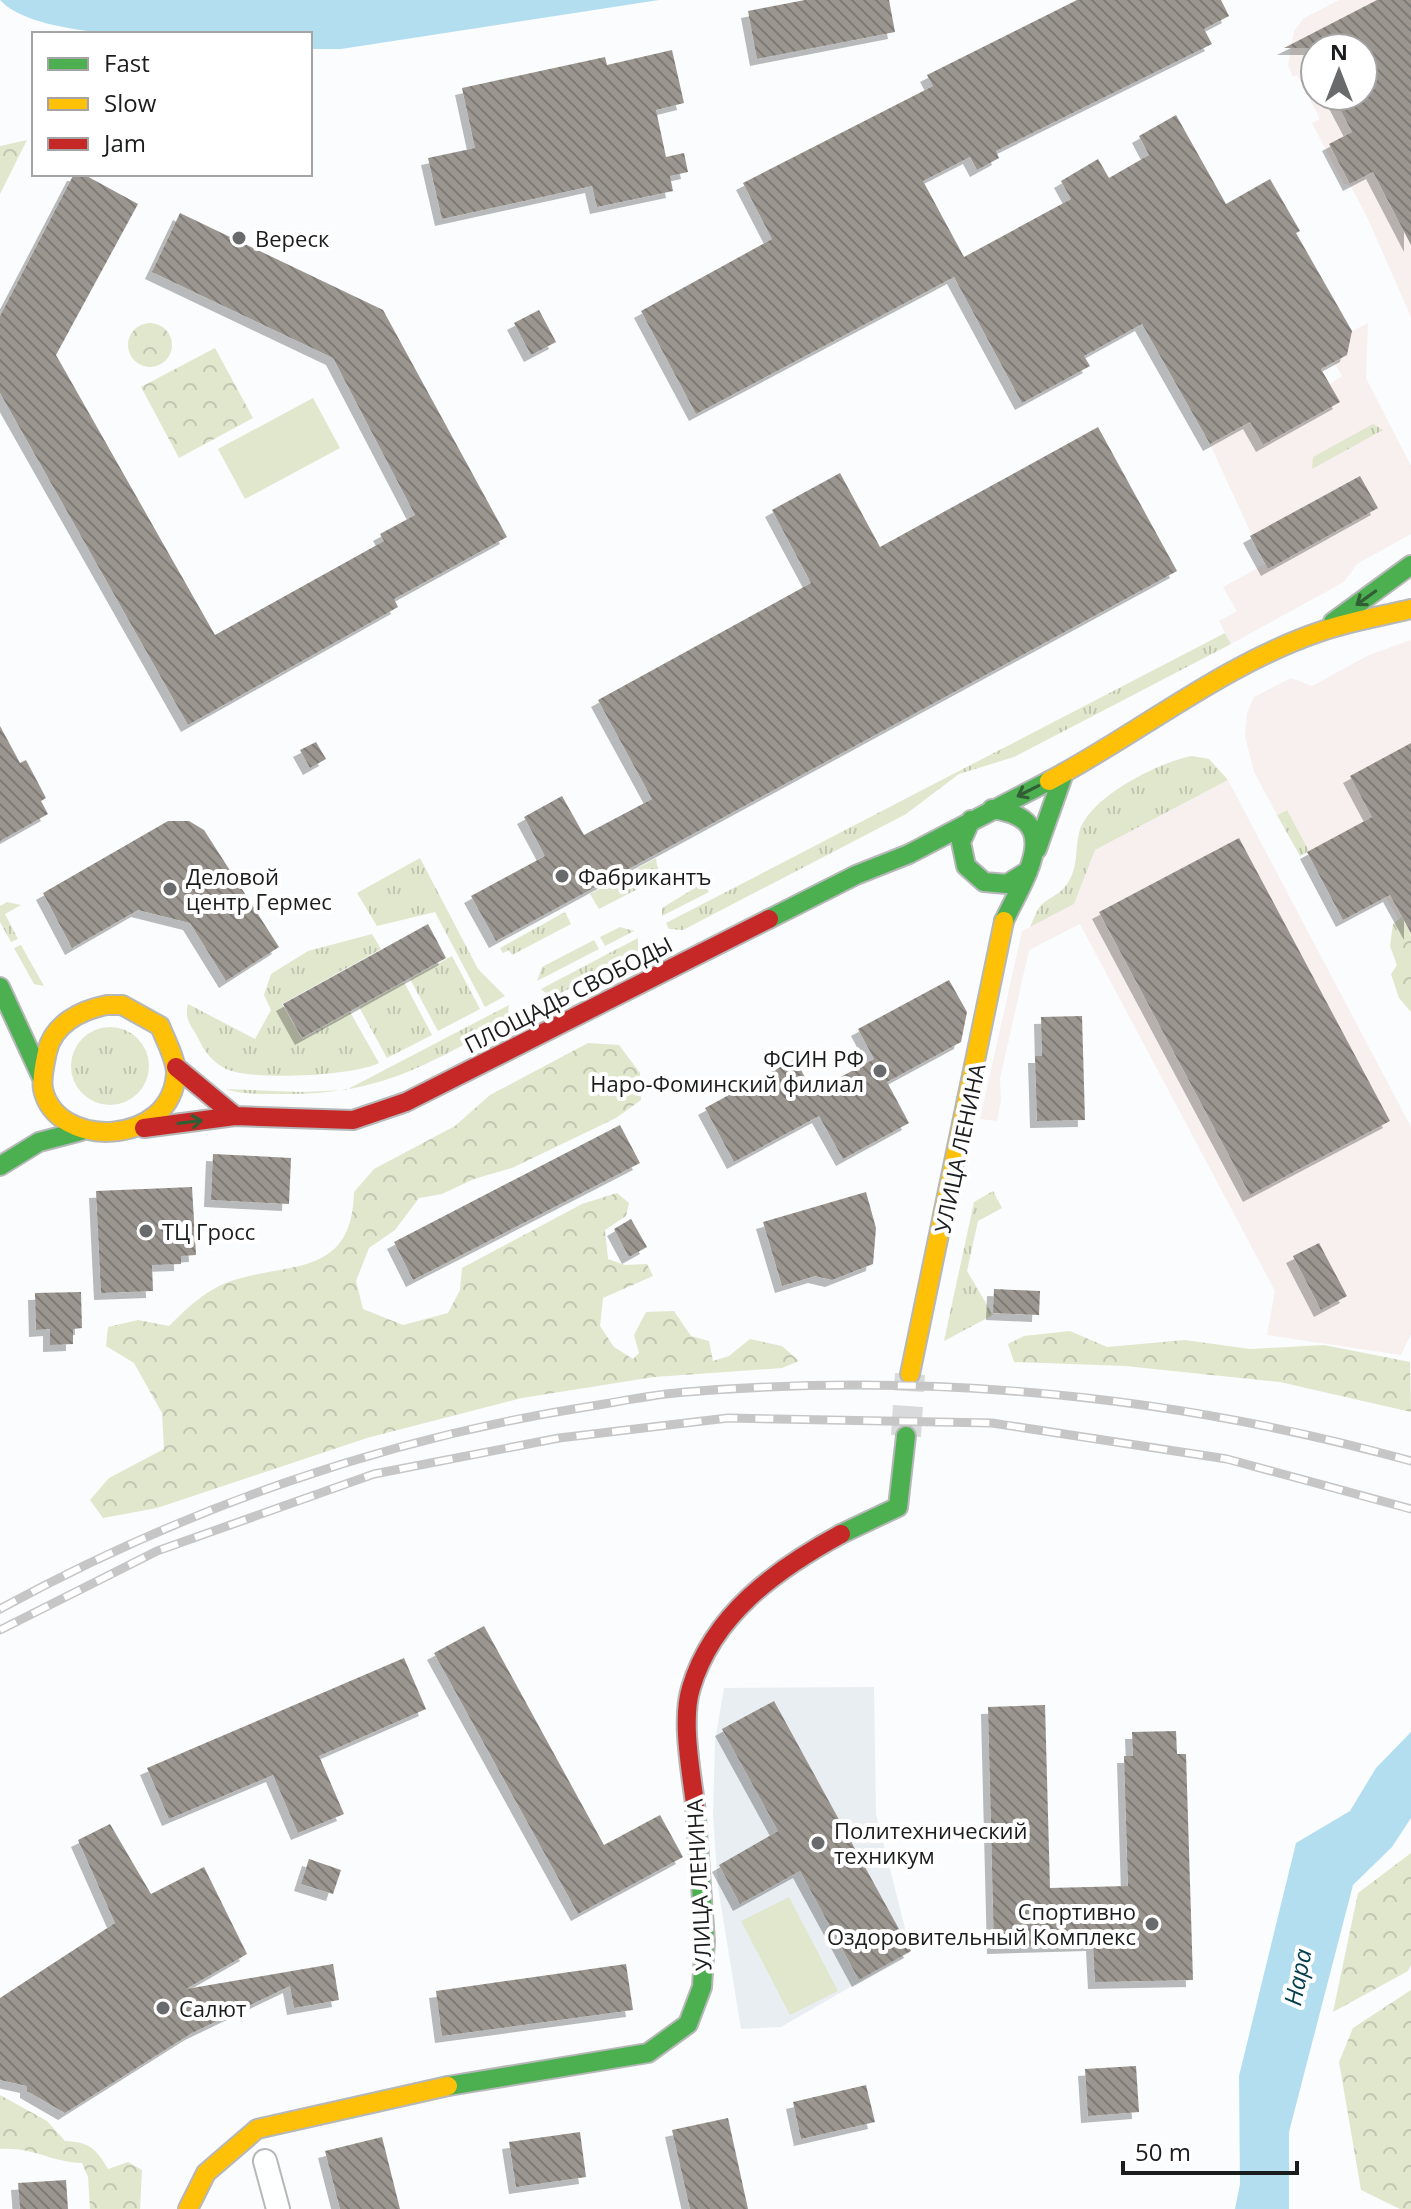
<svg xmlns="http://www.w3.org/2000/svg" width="1411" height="2209" font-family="'Open Sans',sans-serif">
	<defs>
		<pattern id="grass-tufts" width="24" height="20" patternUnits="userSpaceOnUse" patternTransform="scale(2)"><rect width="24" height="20" fill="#e1e7cd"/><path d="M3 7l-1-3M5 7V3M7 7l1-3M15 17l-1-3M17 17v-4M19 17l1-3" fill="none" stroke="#c0c6b0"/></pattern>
		<pattern id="forest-crowns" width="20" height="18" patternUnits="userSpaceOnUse" patternTransform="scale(2)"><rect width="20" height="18" fill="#e1e7cd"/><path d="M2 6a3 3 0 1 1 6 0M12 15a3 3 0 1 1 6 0" fill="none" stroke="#c0c6b0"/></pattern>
		<pattern id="building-back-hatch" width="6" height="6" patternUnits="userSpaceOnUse" patternTransform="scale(2)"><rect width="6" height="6" fill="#9c9690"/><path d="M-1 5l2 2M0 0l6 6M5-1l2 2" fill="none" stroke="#7e7a75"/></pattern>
		<filter id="shadow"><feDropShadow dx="-7" dy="7" stdDeviation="0" flood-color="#0004"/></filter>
	</defs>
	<rect width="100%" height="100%" fill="#fafcfd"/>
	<path fill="#f8f0ef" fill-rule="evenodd" d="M 1339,0 L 1411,0 L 1411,317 L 1367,217 L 1350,185 L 1344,184 L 1312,123 L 1320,119 L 1297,75 L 1293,77 L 1288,65 L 1294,31 L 1304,18 ZM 1315,48 L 1363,48 L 1363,96 L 1315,96 Z
		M 1368,323 L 1366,378 L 1411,466 L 1411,534 L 1357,564 L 1344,582 L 1231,644 L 1219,621 L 1237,611 L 1223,587 L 1265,564 L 1210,444 L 1250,422 L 1263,445 L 1339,402 L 1330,384 L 1342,376 L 1334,362 L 1347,355 L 1352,331 Z
		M 1411,640 L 1411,966 L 1398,918 L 1386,897 L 1343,920 L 1286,810 L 1277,815 L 1254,772 L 1245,736 L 1247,713 L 1254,697 L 1291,678 L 1312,686 L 1369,655 Z
		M 1228,780 L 1411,1127 L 1411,1334 L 1401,1355 L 1267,1335 L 1275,1291 L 1080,924 L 1029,950 L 1000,1079 L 1001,1100 L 997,1121 L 980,1119 L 1022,931 L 1074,904 L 1095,850 Z"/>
	<path fill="#e9eef3" d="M 874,1687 L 876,1814 L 911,1952 L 781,2027 L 741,2029 L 718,1887 L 713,1815 L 715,1741 L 724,1688 Z"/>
	<path fill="url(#grass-tufts)" d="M 1373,424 L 1383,430 L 1312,469 L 1313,457 Z
		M 1225,633 L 1231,644 L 1014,757 L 959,774 L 906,814 L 683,930 L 669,929 L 666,923 Z
		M 1192,756 L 1209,759 L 1228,780 L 1095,850 L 1074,904 L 1030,927 C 1033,921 1036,911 1041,905 C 1051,896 1062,894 1069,881 C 1078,866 1075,850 1079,833 C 1087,798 1159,762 1192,756 Z
		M 1287,810 L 1309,851 L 1300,856 L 1277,815 Z
		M 420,858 L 478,969 L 505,996 L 485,1007 L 435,912 L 377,926 L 357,893 Z
		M 656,858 L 659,878 L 599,909 L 590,894 Z
		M 703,883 L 709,892 L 662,916 L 662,908 Z
		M 7,902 L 21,905 L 5,914 L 18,939 L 11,942 L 0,922 L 0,906 Z
		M 565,912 L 571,924 L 512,955 L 509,950 L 503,953 L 500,948 Z
		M 620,927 L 634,931 L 605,946 L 600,937 Z
		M 372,934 L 381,949 L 282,1004 L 302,1039 L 350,1012 L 379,1063 C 353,1076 252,1081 226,1069 C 211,1061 205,1052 198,1038 C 191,1025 184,1019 188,1004 L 255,1039 L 271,1010 L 264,995 L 271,974 L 308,951 Z
		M 638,938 L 638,953 L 557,995 L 547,994 L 541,989 Z
		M 594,940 L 599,949 L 537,981 L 542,967 Z
		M 21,945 L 44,986 L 34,984 L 14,948 Z
		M 452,956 L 480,1009 L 438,1031 L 410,979 Z
		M 404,982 L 432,1035 L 387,1058 L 359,1007 Z
		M 509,1005 L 507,1022 C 424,1065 383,1094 286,1094 C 265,1094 245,1095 225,1089 L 302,1092 L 346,1090 Z
		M71 1066a39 39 0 1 1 78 0a39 39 0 1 1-78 0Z
		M 993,1191 L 1002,1208 L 978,1221 L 967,1271 L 993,1315 L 944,1341 L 974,1202 Z"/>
	<path fill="url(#forest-crowns)" d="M 27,140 L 0,194 L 0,146 Z
		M128 345a22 22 0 1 1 44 0a22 22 0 1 1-44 0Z
		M 215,348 L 253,418 L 179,458 L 141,387 Z
		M 1403,916 L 1411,921 L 1411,1012 L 1399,998 L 1391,974 L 1397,965 L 1390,946 L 1393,924 Z
		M 588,1043 L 619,1045 L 640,1073 L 641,1100 L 616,1118 L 512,1168 L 474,1179 L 442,1194 L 419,1198 L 395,1230 L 369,1248 L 356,1281 L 363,1309 L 403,1325 L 448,1313 L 460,1290 L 462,1268 L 582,1204 L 617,1193 L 629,1203 L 626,1216 L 605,1230 L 608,1259 L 625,1265 L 647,1264 L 653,1276 L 603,1298 L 600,1326 L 614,1347 L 633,1359 L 639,1353 L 634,1335 L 646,1312 L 674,1311 L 691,1336 L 709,1341 L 713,1361 L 729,1356 L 750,1339 L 782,1346 L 799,1361 L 782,1368 L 654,1377 L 522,1398 L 367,1438 L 157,1508 L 103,1518 L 90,1500 L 109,1478 L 164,1449 L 162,1413 L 134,1363 L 106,1346 L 108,1327 L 138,1320 L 169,1326 C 188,1307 208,1288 234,1280 C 293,1262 352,1276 354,1192 L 374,1169 L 455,1126 L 490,1095 Z
		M 1070,1331 L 1107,1347 L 1185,1340 L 1250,1349 L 1324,1345 L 1410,1362 L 1411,1412 L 1280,1382 L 1125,1366 L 1014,1362 L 1008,1344 L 1024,1336 Z
		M 1411,1853 L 1411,1965 L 1408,1971 L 1333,2012 L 1358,1893 Z
		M 1411,1990 L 1411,2209 L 1400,2209 L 1361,2190 L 1339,2062 L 1353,2028 Z
		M 0,2095 L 47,2121 L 65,2141 C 89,2142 96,2148 108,2169 L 128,2162 L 142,2170 L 140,2209 L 90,2209 L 88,2177 L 82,2163 C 52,2162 30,2146 0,2149 Z"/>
	<path fill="#e1e7cd" d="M 313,398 L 340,448 L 245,499 L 218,449 Z
		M 789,1897 L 838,1991 L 790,2015 L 741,1921 Z"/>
	<path fill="#b3deef" d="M 0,0 L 659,0 L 341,49 L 310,49 L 310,34 C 242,34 45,49 0,0 Z
		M 1411,1732 L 1411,1818 L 1392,1847 L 1353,1885 L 1289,2132 L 1289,2209 L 1235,2209 L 1240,2184 L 1239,2076 L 1296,1843 L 1350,1811 L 1376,1768 Z"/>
	<path fill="url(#building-back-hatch)" filter="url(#shadow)" d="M 805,0 L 889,0 L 895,32 L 757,59 L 748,11 Z
		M 1077,0 L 1221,0 L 1229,16 L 1204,29 L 1212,44 L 996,151 L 999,158 L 977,170 L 970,157 L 923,181 L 964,257 L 1071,199 L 1061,181 L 1098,159 L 1109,178 L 1149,155 L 1139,136 L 1176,115 L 1226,204 L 1270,179 L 1300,231 L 1296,233 L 1352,331 L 1347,355 L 1321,369 L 1340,402 L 1263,445 L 1250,422 L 1210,444 L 1142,324 L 1084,356 L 1090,366 L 1022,403 L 954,277 L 696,414 L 641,311 L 772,239 L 743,183 L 933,86 L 927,75 Z
		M 1377,0 L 1411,0 L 1411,245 L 1373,172 L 1350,184 L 1329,144 L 1352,132 L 1333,96 L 1363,96 L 1363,48 L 1284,48 Z
		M 672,50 L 684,103 L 656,110 L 666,157 L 684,153 L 688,172 L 670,176 L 673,191 L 597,207 L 592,186 L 442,219 L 428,158 L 475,148 L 462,88 L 605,57 L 607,65 Z
		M 74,174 L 83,174 L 138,204 L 56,355 L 215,635 L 384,541 L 380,534 L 415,515 L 333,358 L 152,272 L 180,213 L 383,310 L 507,537 L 394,599 L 398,607 L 188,725 L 0,393 L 0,316 Z
		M 539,310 L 556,342 L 531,355 L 514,323 Z
		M 1098,427 L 1177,571 L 496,941 L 471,896 L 545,856 L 524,817 L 562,796 L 584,835 L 652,799 L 598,700 L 811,583 L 772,510 L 840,473 L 880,547 Z
		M 1360,476 L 1378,508 L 1268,569 L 1250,536 Z
		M 0,726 L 20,763 L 26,760 L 46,798 L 41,801 L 48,814 L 0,841 Z
		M 316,742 L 326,759 L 310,768 L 300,750 Z
		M 1411,743 L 1411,933 L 1390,895 L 1343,920 L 1307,852 L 1372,817 L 1350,776 Z
		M 168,821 L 189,821 L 204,830 L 279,947 L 226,981 L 190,923 L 138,910 L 72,948 L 43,893 Z
		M 1239,838 L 1390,1121 L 1250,1195 L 1099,912 Z
		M 428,924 L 446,958 L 302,1038 L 283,1004 Z
		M 949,980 L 967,1012 L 961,1042 L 887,1082 L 909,1123 L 843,1159 L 819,1116 L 734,1162 L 705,1108 L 795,1059 L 813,1092 L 874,1059 L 858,1029 Z
		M 1082,1016 L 1085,1120 L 1037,1121 L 1035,1056 L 1042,1056 L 1041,1017 Z
		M 620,1125 L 640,1163 L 413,1280 L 394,1242 Z
		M 213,1154 L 291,1158 L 289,1204 L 211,1200 Z
		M 192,1187 L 196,1255 L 181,1256 L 181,1264 L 152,1265 L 153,1291 L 101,1293 L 96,1191 Z
		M 866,1192 L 876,1228 L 873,1264 L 832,1280 L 815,1276 L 782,1286 L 763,1222 Z
		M 631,1219 L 647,1247 L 629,1257 L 614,1229 Z
		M 1319,1243 L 1347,1296 L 1321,1310 L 1293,1256 Z
		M 994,1289 L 1040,1291 L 1039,1315 L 993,1313 Z
		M 81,1292 L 82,1328 L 73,1329 L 73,1344 L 50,1345 L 50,1329 L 36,1330 L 35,1293 Z
		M 484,1626 L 604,1845 L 660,1815 L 683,1857 L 578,1914 L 434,1653 Z
		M 404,1658 L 426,1709 L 319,1756 L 344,1814 L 298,1833 L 273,1775 L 169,1819 L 147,1768 Z
		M 774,1701 L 911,1951 L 859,1980 L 800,1871 L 740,1904 L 719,1865 L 778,1831 L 722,1729 Z
		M 1045,1705 L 1050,1888 L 1128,1886 L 1124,1756 L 1133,1756 L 1132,1732 L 1176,1731 L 1177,1754 L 1186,1754 L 1193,1980 L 1095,1982 L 1093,1944 L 994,1947 L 988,1707 Z
		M 110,1824 L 151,1894 L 204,1867 L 247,1954 L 186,1989 L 333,1964 L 339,2000 L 294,2008 L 290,1986 L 192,2033 L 65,2113 L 27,2091 L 27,2086 L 0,2080 L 0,1998 L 115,1923 L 78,1840 Z
		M 309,1859 L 341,1870 L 333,1894 L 301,1884 Z
		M 626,1964 L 633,2010 L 442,2036 L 436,1991 Z
		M 1136,2066 L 1139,2112 L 1088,2116 L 1085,2069 Z
		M 866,2085 L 875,2122 L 801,2139 L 793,2102 Z
		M 728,2118 L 748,2209 L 690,2209 L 672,2130 Z
		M 580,2132 L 586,2177 L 516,2187 L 509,2142 Z
		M 382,2137 L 400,2209 L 340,2209 L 325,2151 Z
		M 66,2180 L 68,2209 L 20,2209 L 18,2183 Z"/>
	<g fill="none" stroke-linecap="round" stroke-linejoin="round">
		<path stroke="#d9dadb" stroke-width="30" stroke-dasharray="30 15" stroke-linecap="butt" d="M 906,1436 L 910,1374"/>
		<g stroke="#b6b7b8" stroke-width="26">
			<path id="street" d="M 265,2161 L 278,2209"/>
		</g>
		<g stroke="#b6b7b8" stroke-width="22">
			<path id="fast" d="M 1333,622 L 1411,565
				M 992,809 C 1067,819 1024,878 1004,921
				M 971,820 L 961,842 L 966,866 L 984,882 L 1007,884 L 1028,871
				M 1037,849 L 1064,773
				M 769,919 L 856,875 L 909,854 L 1049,781
				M 0,987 L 41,1076
				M 0,1166 L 39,1142 L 81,1131
				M 841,1534 L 898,1507 L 906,1436
				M 448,2086 L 648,2053 L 688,2024 L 702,1987 L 705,1941 L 695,1804"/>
		</g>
		<g stroke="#b6b7b8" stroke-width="22">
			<path id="slow" d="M 1049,781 C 1140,733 1223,664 1322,631 C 1351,621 1382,616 1411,609
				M 107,1005 L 122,1005 L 160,1026 C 165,1039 176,1059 176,1073 C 172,1147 56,1150 43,1089 C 41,1079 45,1061 47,1052 C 53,1024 81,1010 107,1005 Z
				M 910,1374 L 1004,921
				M 188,2209 L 206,2173 L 257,2129 L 448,2086"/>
		</g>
		<g stroke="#b6b7b8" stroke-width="22">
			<path id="jam" d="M 176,1067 L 235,1116
				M 144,1128 L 235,1116 L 353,1120 L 406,1102 L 769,919
				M 695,1804 C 691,1771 681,1720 691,1688 C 713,1614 777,1569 841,1534"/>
		</g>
		<use href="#street" stroke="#feffff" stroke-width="22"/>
		<use href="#fast" stroke="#4caf50" stroke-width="18"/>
		<use href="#slow" stroke="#ffc107" stroke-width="18"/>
		<use href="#jam" stroke="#c62828" stroke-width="18"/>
		<g stroke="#c6c6c7" stroke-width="9">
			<path id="rail" d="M 0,1609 C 183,1509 385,1438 592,1406 C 623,1401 655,1394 686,1392 C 933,1372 1173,1395 1411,1461
				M 0,1630 L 157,1551 L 374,1474 L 559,1438 L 728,1418 L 992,1423 L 1227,1459 L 1411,1509"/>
		</g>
		<use href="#rail" stroke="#fff" stroke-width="6" stroke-dasharray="18" stroke-linecap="butt"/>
	</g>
	<defs><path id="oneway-shaft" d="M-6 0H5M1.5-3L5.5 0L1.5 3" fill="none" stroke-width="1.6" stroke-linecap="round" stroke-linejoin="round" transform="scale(2)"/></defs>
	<g stroke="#315e34">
		<use href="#oneway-shaft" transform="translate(1366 598) rotate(144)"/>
		<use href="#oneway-shaft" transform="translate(1028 791) rotate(153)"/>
		<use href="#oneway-shaft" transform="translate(190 1122) rotate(-7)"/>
	</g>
	<g fill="#696a6b" stroke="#fff" stroke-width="3">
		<circle cx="239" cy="238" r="8"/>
		<circle cx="562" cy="876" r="8"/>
		<circle cx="170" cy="889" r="8"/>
		<circle cx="880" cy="1071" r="8"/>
		<circle cx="146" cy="1231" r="8"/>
		<circle cx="818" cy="1843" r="8"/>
		<circle cx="1152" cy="1924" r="8"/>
		<circle cx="163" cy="2008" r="8"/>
	</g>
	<g text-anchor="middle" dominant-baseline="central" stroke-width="8" stroke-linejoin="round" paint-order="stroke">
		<g font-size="22" fill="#1b1c1d" stroke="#fff" text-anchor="start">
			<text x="255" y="238">Вереcк</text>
			<text x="186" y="876">Деловой<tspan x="186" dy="25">центр Гермес</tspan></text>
			<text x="578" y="876">Фабрикантъ</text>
			<text x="864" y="1058" text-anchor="end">ФСИН РФ<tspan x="864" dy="25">Наро-Фоминский филиал</tspan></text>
			<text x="162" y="1231">ТЦ Гросс</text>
			<text x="834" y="1830">Политехнический<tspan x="834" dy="25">техникум</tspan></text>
			<text x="1136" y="1911" text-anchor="end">Спортивно<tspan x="1136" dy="25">Оздоровительный Комплекс</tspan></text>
			<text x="179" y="2008">Салют</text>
		</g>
		<g font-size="22" fill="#1b1c1d" stroke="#fff">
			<text transform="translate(568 994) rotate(-27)">ПЛОЩАДЬ СВОБОДЫ</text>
			<text transform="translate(959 1148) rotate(-78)">УЛИЦА ЛЕНИНА</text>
			<text transform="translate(698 1885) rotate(-93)">УЛИЦА ЛЕНИНА</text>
		</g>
		<g font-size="24" font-style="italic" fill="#043d4e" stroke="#fff">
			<text transform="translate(1297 1977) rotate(-79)">Нара</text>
		</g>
	</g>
	<rect x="32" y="32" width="280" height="144" fill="#ffffff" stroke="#a4a4a5" stroke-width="2"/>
	<rect x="48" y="58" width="40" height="12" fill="#4caf50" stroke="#a4a4a5" stroke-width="2"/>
	<text x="104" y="72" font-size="24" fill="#1b1c1d">Fast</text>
	<rect x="48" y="98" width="40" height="12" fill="#ffc107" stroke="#a4a4a5" stroke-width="2"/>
	<text x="104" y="112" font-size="24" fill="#1b1c1d">Slow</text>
	<rect x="48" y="138" width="40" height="12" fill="#c62828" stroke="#a4a4a5" stroke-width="2"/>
	<text x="104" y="152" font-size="24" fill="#1b1c1d">Jam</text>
	<g transform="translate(1339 72)"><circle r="38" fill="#ffffff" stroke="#a4a4a5" stroke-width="2"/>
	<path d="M0-6L14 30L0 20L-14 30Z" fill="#696a6b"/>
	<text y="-12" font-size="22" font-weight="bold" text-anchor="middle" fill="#1b1c1d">N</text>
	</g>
	<path d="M1123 2161v12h174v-12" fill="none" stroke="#1b1c1d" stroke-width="4"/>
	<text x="1135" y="2161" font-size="24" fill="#1b1c1d" stroke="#ffffff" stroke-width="6" paint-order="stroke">50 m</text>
</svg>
